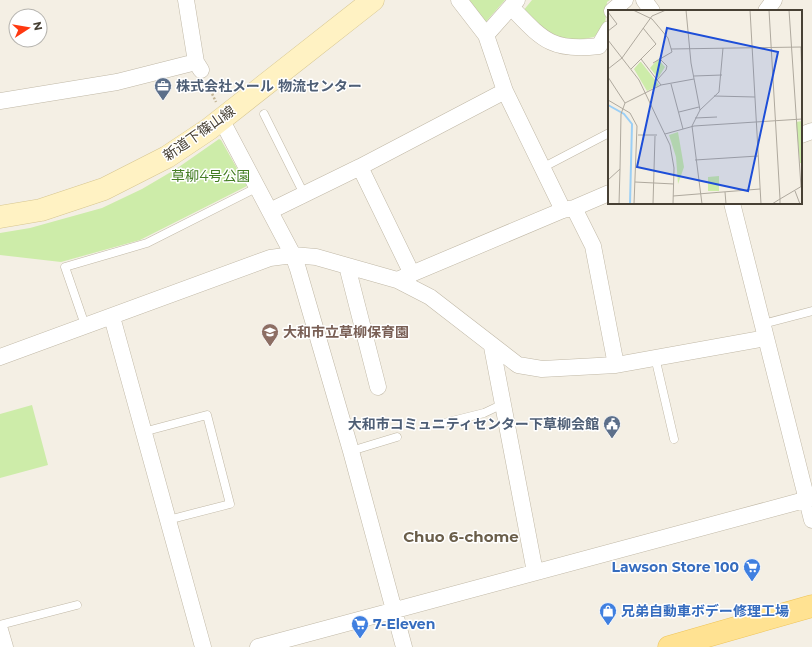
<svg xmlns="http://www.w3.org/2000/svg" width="812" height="647" font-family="Montserrat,'Noto Sans JP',sans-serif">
	<rect width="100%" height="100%" fill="#f4efe4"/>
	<path fill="#cdeca9" d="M 466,0 L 505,0 L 484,24 Z
		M 532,0 L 610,0 L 607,2 L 605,25 L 594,37 L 573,41 L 551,36 L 523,11 Z
		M 219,139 L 221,140 L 247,186 L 140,240 L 61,262 L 0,255 L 0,233 L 30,228 L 102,208 L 142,189 L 176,169 Z
		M 32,405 L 48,465 L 0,478 L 0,414 Z"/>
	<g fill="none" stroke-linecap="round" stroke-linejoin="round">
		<g stroke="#c0b8a6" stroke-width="9">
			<path id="lane" d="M 264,114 L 304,194
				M 542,168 L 609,133
				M 763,324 L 812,311
				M 85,325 L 65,267 L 147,243 L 258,187
				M 655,357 L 674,439
				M 444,423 L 484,413 L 503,404
				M 143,432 L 207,415 L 230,504 L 168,520
				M 351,451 L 397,437
				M 0,625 L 77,605"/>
		</g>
		<g stroke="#c0b8a6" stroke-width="17">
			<path id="street" d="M 186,0 L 196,62 L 201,70
				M 459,0 L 486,35 L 505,91 L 563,210
				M 644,0 L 652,11
				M 511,7 C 542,39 551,52 599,46 L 609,29
				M 612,11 L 625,0
				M 766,11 L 774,0
				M 486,35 L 517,0
				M 0,101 L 117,82 L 196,62
				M 221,119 L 293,255 L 298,269 L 351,451 L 404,647
				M 801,135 L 812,131
				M 360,167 L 412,274
				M 732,203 L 812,520
				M 574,208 L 593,246 L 616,365
				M 270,211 L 360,167 L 505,91
				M 347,266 L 378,387
				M 397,280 L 563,210 L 574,208 L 609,193
				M 112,317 L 203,647
				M 492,347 L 535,572
				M 0,357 L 270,258 L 293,255 L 316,257 L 397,280 L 430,297 L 518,365 L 542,369 L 616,365 L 766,338
				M 0,630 L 5,647
				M 258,647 L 812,498"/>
		</g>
		<g stroke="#d7c690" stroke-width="23">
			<path id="secondary" d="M 0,217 L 41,210 L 104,189 L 167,157 L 209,129 L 373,0"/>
		</g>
		<g stroke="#eec459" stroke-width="23">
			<path id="primary" d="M 669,647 L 812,606"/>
		</g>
		<path stroke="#c3b496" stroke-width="2.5" stroke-dasharray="2 2" stroke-linecap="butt" d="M 207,83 L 216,102"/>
		<use href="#lane" stroke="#fff" stroke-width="8"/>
		<use href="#street" stroke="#fff" stroke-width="16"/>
		<use href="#secondary" stroke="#fff2c3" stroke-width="22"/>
		<use href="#primary" stroke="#ffe292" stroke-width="22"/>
	</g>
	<defs>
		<g id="office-pin" transform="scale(0.9)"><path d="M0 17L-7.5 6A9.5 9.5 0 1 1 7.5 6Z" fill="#5c6f8a" stroke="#fff"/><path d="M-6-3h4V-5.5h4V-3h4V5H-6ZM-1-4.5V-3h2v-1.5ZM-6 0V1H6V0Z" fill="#fff"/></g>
		<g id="school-pin" transform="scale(0.9)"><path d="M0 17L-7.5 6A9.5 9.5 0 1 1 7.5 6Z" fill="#8d6e63" stroke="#fff"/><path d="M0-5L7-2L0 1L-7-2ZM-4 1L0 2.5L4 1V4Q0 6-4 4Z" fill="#fff"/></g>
		<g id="civic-pin" transform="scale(0.9)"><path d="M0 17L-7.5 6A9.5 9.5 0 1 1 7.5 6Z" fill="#5c6f8a" stroke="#fff"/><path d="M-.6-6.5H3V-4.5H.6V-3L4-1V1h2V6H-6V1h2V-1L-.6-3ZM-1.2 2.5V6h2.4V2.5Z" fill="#fff"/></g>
		<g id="supermarket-pin" transform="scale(0.9)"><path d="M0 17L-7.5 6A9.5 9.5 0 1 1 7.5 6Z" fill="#3f7fe0" stroke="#fff"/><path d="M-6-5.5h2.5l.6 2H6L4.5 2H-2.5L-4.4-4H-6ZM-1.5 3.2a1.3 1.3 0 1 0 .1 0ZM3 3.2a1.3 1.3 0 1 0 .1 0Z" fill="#fff"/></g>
		<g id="shop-pin" transform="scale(0.9)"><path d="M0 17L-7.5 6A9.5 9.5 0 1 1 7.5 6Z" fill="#3f7fe0" stroke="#fff"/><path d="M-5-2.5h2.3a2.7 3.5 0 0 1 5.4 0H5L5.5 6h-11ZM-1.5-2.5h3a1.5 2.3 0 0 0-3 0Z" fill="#fff"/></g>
	</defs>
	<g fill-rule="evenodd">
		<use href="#office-pin" x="163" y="86"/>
		<use href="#school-pin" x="270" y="332"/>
		<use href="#civic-pin" x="612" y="424"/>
		<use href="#supermarket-pin" x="752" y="567"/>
		<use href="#shop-pin" x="608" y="611"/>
		<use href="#supermarket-pin" x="360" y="624"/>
	</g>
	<g text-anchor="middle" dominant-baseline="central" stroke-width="3" stroke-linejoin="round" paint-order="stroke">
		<g font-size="14" font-weight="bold" fill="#4e5e75" stroke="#fff" text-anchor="start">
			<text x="176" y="86">株式会社メール 物流センター</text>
			<text x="599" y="424" text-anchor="end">大和市コミュニティセンター下草柳会館</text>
		</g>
		<g font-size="14" fill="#474034" stroke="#fff">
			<text transform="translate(199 133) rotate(-35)">新道下篠山線</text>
		</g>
		<g font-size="14" fill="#437d22" stroke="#fff">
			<text x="211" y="176">草柳4号公園</text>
		</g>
		<g font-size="14" font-weight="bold" fill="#785e54" stroke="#fff" text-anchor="start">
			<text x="283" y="332">大和市立草柳保育園</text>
		</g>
		<g font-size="14" font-weight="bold" fill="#366cbe" stroke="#fff" text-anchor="start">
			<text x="739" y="567" text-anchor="end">Lawson Store 100</text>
			<text x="621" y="611">兄弟自動車ボデー修理工場</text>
			<text x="373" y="624">7-Eleven</text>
		</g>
		<g font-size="15" font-weight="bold" fill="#6a5e4a" stroke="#fff">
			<text x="461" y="536">Chuo 6-chome</text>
		</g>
	</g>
	<g transform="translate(608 10)">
		<rect width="194" height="194" fill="#f4efe4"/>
		<path d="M 50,49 L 57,57 L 50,68 L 42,58 ZM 32,52 L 33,52 L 51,75 L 39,81 L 26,59 ZM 194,111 L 194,153 L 192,153 L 188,112 ZM 70,122 L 76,157 L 70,174 L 68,147 L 61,125 ZM 111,166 L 111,181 L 100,181 L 100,167 Z" fill="#cdeca9"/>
		<path fill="none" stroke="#9bcff6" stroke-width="2" d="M 0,95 L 16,104 L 24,114 L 22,194"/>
		<path fill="none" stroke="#afa99e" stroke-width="1" d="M 25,0 L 44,9 L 60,28 L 64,42 L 45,53M 78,0 L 83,53 L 92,100M 142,0 L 153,194M 161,0 L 172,189 L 194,176M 181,0 L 193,177M 0,2 L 9,14 L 0,21M 0,30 L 31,70 L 62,135 L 66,158 L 65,194M 193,37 L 194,72M 63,39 L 194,37M 33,49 L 53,75M 0,59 L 14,48 L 44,6 L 58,0M 23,59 L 48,34 L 35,18M 86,66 L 114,65M 0,67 L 17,93M 49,70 L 58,60 L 59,56 L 51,48M 63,74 L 75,119M 106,86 L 147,87M 0,90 L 22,103 L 29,116 L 26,194M 71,102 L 91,97M 87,108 L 109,107M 57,124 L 86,116 L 194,109M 30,125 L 49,125M 87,150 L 150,146M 0,170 L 12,159 L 13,104 L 17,93 L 53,75 L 86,69M 27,172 L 66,174M 187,181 L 192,194M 117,182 L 118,194M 65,186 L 152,179M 11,194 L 12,159M 45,194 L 47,126M 94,194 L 84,116 L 92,100 L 111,82 L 115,38M 164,194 L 172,189 L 172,194"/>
		<path fill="#1d4ed8" fill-opacity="0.15" stroke="#1d4ed8" stroke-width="2" d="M 59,18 L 170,42 L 140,181 L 29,157 Z"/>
		<rect width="194" height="194" fill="none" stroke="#474034" stroke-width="2"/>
	</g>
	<g transform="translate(28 28) rotate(78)"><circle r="19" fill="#ffffff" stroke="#b5b3ae"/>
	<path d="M0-3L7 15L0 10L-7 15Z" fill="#ff3810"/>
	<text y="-6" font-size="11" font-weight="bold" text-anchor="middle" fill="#474034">N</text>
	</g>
</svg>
